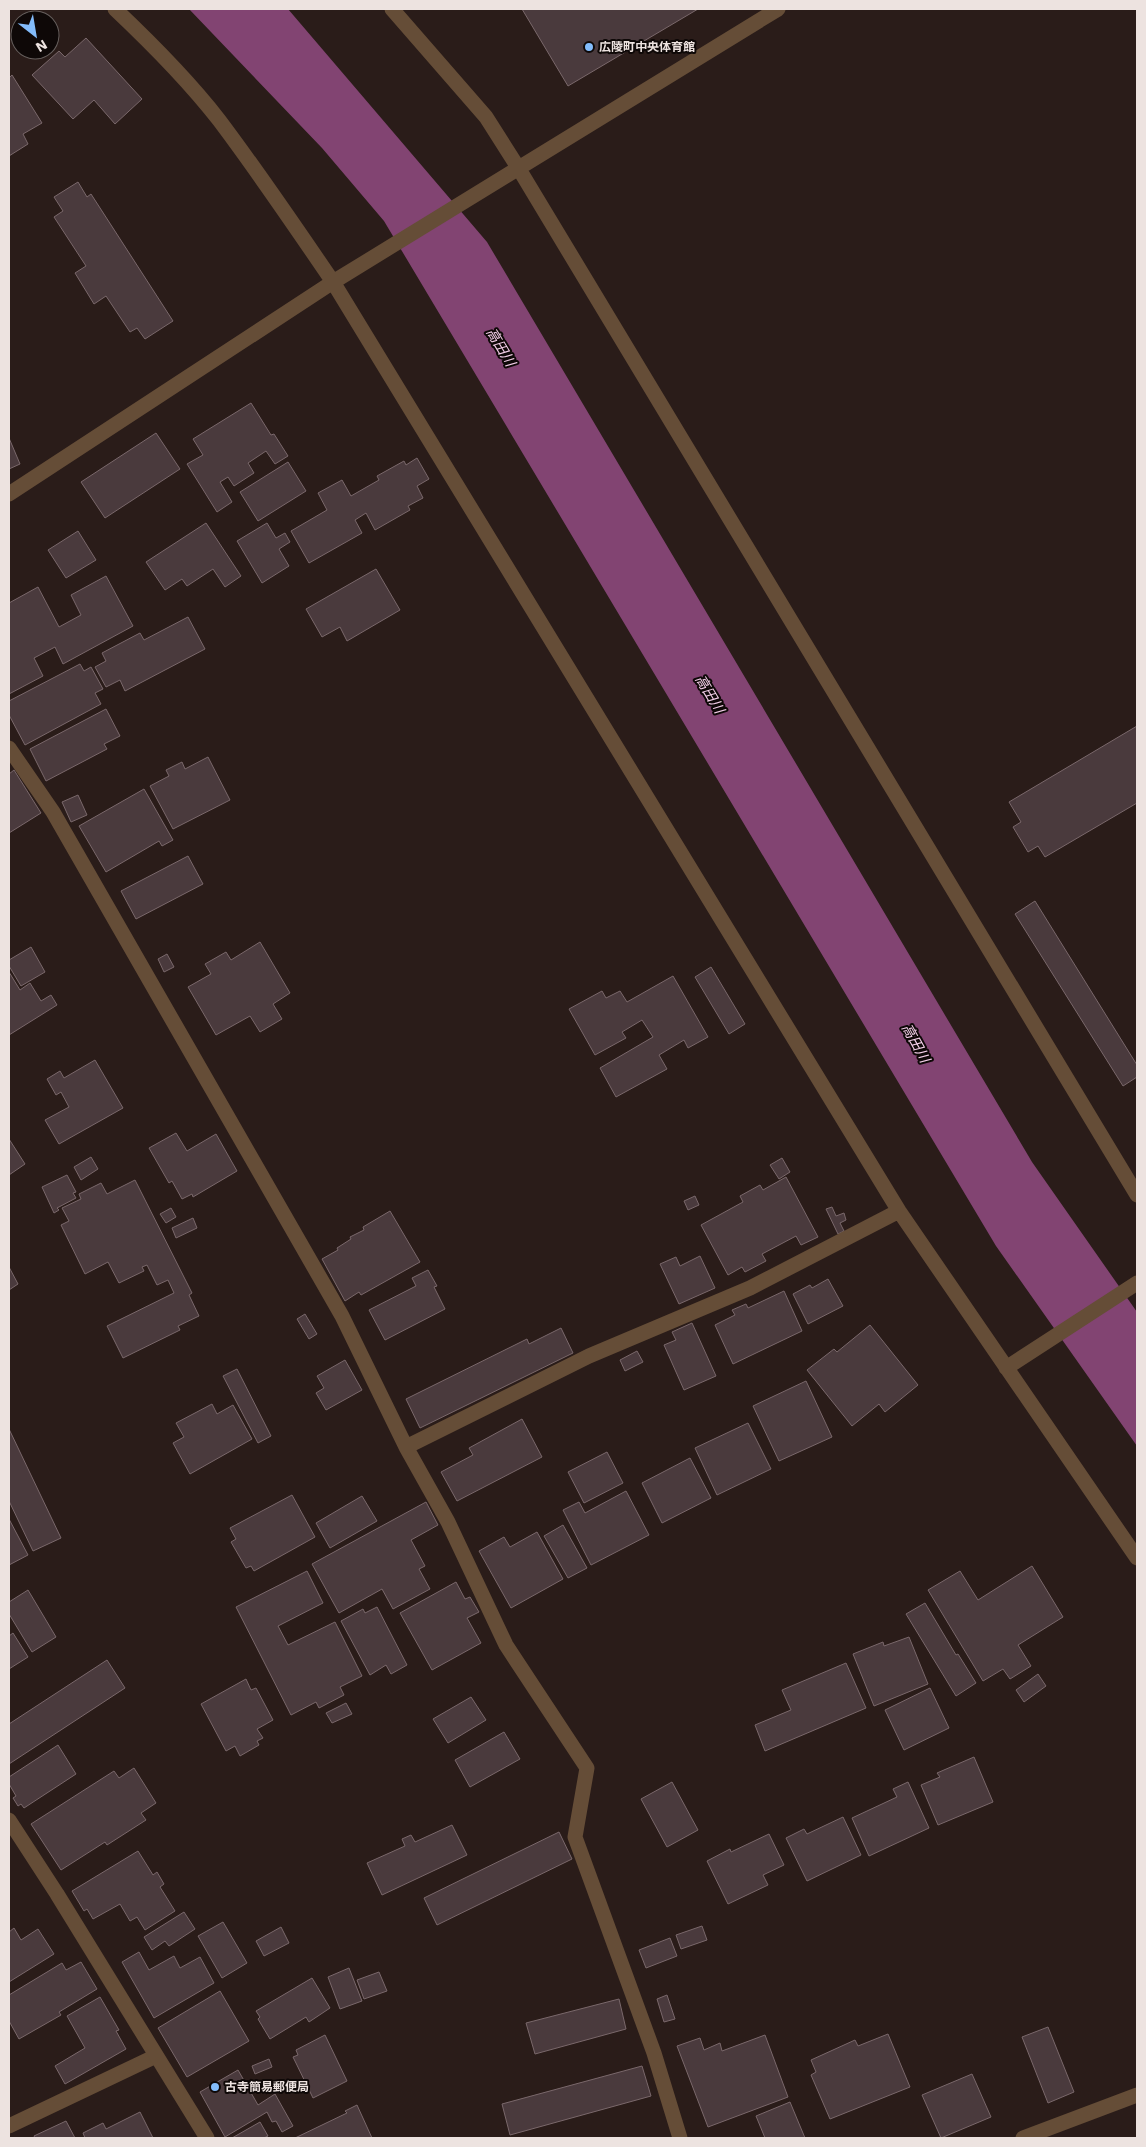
<svg xmlns="http://www.w3.org/2000/svg" width="1146" height="2147" font-family="'Work Sans','Noto Sans JP',sans-serif">
	<rect width="100%" height="100%" fill="#2a1c19"/>
	<path fill="#824472" d="M 189,9 L 288,9 L 487,242 L 1032,1162 L 1137,1312 L 1137,1446 L 996,1246 L 384,221 L 322,148 Z"/>
	<path fill="#4a3a3d" stroke="#7a686b" d="M 522,9 L 698,9 L 568,86 Z
		M 86,38 L 142,99 L 115,124 L 94,100 L 73,119 L 32,75 L 59,51 L 65,57 Z
		M 12,75 L 42,123 L 23,134 L 28,144 L 9,156 L 9,78 Z
		M 78,182 L 87,197 L 91,194 L 173,321 L 145,339 L 137,328 L 130,332 L 106,296 L 94,304 L 75,273 L 86,266 L 54,217 L 63,211 L 54,197 Z
		M 251,403 L 271,435 L 274,434 L 288,456 L 275,464 L 266,451 L 248,463 L 254,473 L 234,486 L 228,477 L 220,482 L 232,502 L 217,512 L 187,464 L 203,455 L 193,439 Z
		M 156,433 L 180,469 L 105,518 L 81,482 Z
		M 9,438 L 20,464 L 9,469 Z
		M 417,458 L 429,479 L 417,486 L 423,498 L 408,506 L 410,510 L 375,530 L 366,513 L 355,520 L 362,533 L 309,563 L 291,531 L 327,510 L 318,493 L 342,480 L 351,496 L 379,480 L 377,476 L 404,461 L 406,465 Z
		M 288,462 L 306,491 L 258,521 L 240,492 Z
		M 206,523 L 241,576 L 225,587 L 213,569 L 187,586 L 182,579 L 165,590 L 146,562 Z
		M 267,523 L 276,538 L 285,533 L 290,542 L 279,549 L 289,566 L 262,583 L 237,541 Z
		M 78,531 L 96,560 L 66,578 L 48,550 Z
		M 376,569 L 400,610 L 347,641 L 340,627 L 322,637 L 306,609 Z
		M 106,576 L 133,626 L 63,664 L 55,647 L 34,658 L 43,676 L 9,694 L 9,603 L 38,587 L 59,627 L 81,615 L 71,595 Z
		M 188,617 L 205,649 L 125,691 L 120,680 L 106,687 L 95,667 L 106,661 L 102,653 L 140,633 L 144,640 Z
		M 80,664 L 84,671 L 91,667 L 103,689 L 95,693 L 101,704 L 25,745 L 9,715 L 9,701 Z
		M 106,709 L 120,736 L 104,744 L 107,749 L 46,781 L 30,749 Z
		M 1137,726 L 1137,803 L 1045,857 L 1038,846 L 1028,852 L 1013,827 L 1021,822 L 1009,802 Z
		M 208,757 L 230,800 L 173,829 L 150,786 L 169,776 L 166,770 L 182,762 L 185,769 Z
		M 14,770 L 41,813 L 9,833 L 9,774 Z
		M 144,789 L 173,840 L 162,846 L 159,841 L 106,872 L 79,826 Z
		M 78,795 L 87,815 L 71,822 L 62,802 Z
		M 188,856 L 203,884 L 136,919 L 121,891 Z
		M 1035,901 L 1137,1065 L 1137,1077 L 1123,1086 L 1015,914 Z
		M 260,942 L 290,993 L 273,1004 L 282,1019 L 260,1032 L 250,1016 L 216,1035 L 188,987 L 211,974 L 205,964 L 226,952 L 231,960 Z
		M 31,947 L 45,972 L 21,986 L 9,966 L 9,960 Z
		M 167,954 L 174,967 L 164,972 L 158,959 Z
		M 711,967 L 745,1024 L 729,1034 L 695,977 Z
		M 9,972 L 20,990 L 30,983 L 41,1001 L 51,995 L 57,1005 L 9,1035 Z
		M 673,976 L 708,1037 L 688,1048 L 684,1040 L 659,1055 L 667,1069 L 616,1097 L 600,1068 L 653,1037 L 642,1020 L 622,1032 L 626,1038 L 595,1055 L 569,1009 L 602,991 L 606,998 L 620,991 L 627,1002 Z
		M 95,1060 L 123,1108 L 59,1144 L 45,1120 L 69,1107 L 61,1092 L 56,1095 L 47,1079 L 60,1071 L 64,1078 Z
		M 176,1133 L 187,1151 L 216,1134 L 237,1171 L 193,1197 L 192,1194 L 182,1199 L 172,1181 L 169,1183 L 149,1148 Z
		M 9,1139 L 25,1164 L 9,1175 Z
		M 91,1157 L 98,1169 L 81,1180 L 74,1167 Z
		M 782,1158 L 790,1172 L 779,1179 L 770,1165 Z
		M 67,1175 L 76,1192 L 73,1193 L 76,1198 L 57,1208 L 59,1210 L 54,1213 L 42,1187 Z
		M 786,1177 L 818,1237 L 801,1245 L 796,1236 L 762,1254 L 766,1261 L 745,1272 L 742,1267 L 728,1275 L 701,1225 L 743,1202 L 740,1196 L 760,1185 L 763,1190 Z
		M 135,1180 L 192,1293 L 189,1295 L 199,1316 L 178,1326 L 180,1330 L 123,1358 L 107,1326 L 174,1293 L 168,1280 L 157,1285 L 147,1265 L 142,1267 L 144,1271 L 119,1283 L 108,1262 L 85,1274 L 61,1225 L 69,1221 L 62,1208 L 81,1199 L 79,1194 L 101,1183 L 107,1194 Z
		M 695,1196 L 699,1205 L 688,1210 L 684,1201 Z
		M 832,1207 L 836,1216 L 844,1213 L 846,1220 L 840,1223 L 844,1231 L 838,1234 L 826,1209 Z
		M 171,1208 L 176,1217 L 166,1223 L 160,1214 Z
		M 390,1211 L 420,1262 L 361,1295 L 359,1292 L 345,1301 L 322,1259 L 338,1250 L 337,1248 L 351,1239 L 350,1237 L 364,1230 L 363,1227 Z
		M 193,1218 L 197,1228 L 176,1238 L 172,1228 Z
		M 700,1256 L 715,1288 L 679,1304 L 660,1264 L 676,1257 L 680,1266 Z
		M 9,1267 L 18,1284 L 9,1290 Z
		M 428,1270 L 437,1286 L 434,1287 L 445,1309 L 385,1340 L 369,1310 L 416,1286 L 412,1278 Z
		M 828,1279 L 843,1306 L 808,1324 L 793,1294 L 810,1285 L 812,1288 Z
		M 784,1291 L 802,1331 L 733,1364 L 715,1325 L 735,1315 L 732,1310 L 746,1304 L 748,1308 Z
		M 305,1314 L 317,1334 L 309,1339 L 297,1319 Z
		M 692,1323 L 716,1376 L 684,1390 L 664,1345 L 676,1340 L 672,1332 Z
		M 870,1325 L 918,1385 L 885,1412 L 879,1404 L 852,1426 L 807,1370 L 834,1349 L 837,1352 Z
		M 561,1328 L 573,1353 L 420,1428 L 406,1399 L 527,1339 L 529,1344 Z
		M 637,1351 L 643,1362 L 625,1371 L 620,1360 Z
		M 345,1360 L 362,1390 L 326,1410 L 316,1393 L 324,1388 L 317,1376 Z
		M 237,1369 L 271,1436 L 258,1443 L 223,1376 Z
		M 806,1381 L 832,1437 L 779,1461 L 753,1406 Z
		M 212,1404 L 217,1414 L 233,1405 L 252,1439 L 190,1474 L 173,1443 L 184,1437 L 176,1423 Z
		M 522,1419 L 542,1457 L 457,1501 L 441,1472 L 473,1455 L 469,1448 Z
		M 748,1423 L 771,1469 L 717,1495 L 695,1448 Z
		M 9,1429 L 61,1538 L 33,1551 L 9,1501 Z
		M 607,1452 L 623,1483 L 584,1503 L 568,1472 Z
		M 690,1458 L 711,1498 L 662,1523 L 642,1483 Z
		M 626,1491 L 649,1535 L 591,1565 L 563,1510 L 579,1502 L 585,1513 Z
		M 292,1495 L 315,1537 L 254,1571 L 251,1566 L 246,1568 L 231,1542 L 236,1539 L 230,1528 Z
		M 362,1496 L 377,1521 L 330,1548 L 316,1523 Z
		M 426,1502 L 438,1525 L 411,1540 L 425,1566 L 419,1569 L 430,1589 L 393,1609 L 382,1589 L 339,1613 L 312,1564 Z
		M 9,1519 L 28,1555 L 9,1565 Z
		M 563,1525 L 587,1568 L 568,1578 L 544,1536 Z
		M 537,1532 L 563,1579 L 511,1608 L 479,1551 L 504,1537 L 510,1547 Z
		M 1032,1566 L 1063,1617 L 1018,1645 L 1031,1666 L 1010,1679 L 1003,1669 L 983,1681 L 928,1590 L 960,1571 L 978,1600 Z
		M 307,1571 L 323,1603 L 278,1626 L 288,1645 L 335,1622 L 362,1676 L 340,1687 L 344,1695 L 319,1708 L 316,1702 L 291,1715 L 236,1607 Z
		M 456,1582 L 465,1599 L 470,1597 L 479,1612 L 467,1618 L 481,1643 L 432,1670 L 400,1613 Z
		M 28,1590 L 56,1637 L 32,1652 L 9,1614 L 9,1602 Z
		M 925,1603 L 956,1655 L 958,1654 L 976,1683 L 956,1696 L 906,1614 Z
		M 377,1607 L 407,1665 L 391,1674 L 386,1665 L 370,1675 L 341,1621 L 363,1609 L 365,1613 Z
		M 13,1633 L 28,1657 L 9,1669 L 9,1636 Z
		M 909,1637 L 928,1684 L 874,1706 L 853,1654 L 883,1642 L 884,1646 Z
		M 107,1660 L 125,1688 L 9,1764 L 9,1724 Z
		M 846,1663 L 866,1708 L 765,1751 L 755,1725 L 791,1710 L 782,1690 Z
		M 1038,1674 L 1046,1686 L 1024,1702 L 1016,1690 Z
		M 246,1679 L 251,1690 L 256,1688 L 273,1720 L 257,1729 L 263,1738 L 257,1741 L 259,1745 L 240,1756 L 235,1746 L 226,1751 L 201,1704 Z
		M 930,1688 L 949,1728 L 904,1750 L 885,1710 Z
		M 471,1697 L 486,1720 L 448,1743 L 433,1719 Z
		M 346,1703 L 352,1714 L 332,1723 L 326,1713 Z
		M 504,1732 L 520,1759 L 470,1787 L 455,1760 Z
		M 58,1745 L 76,1774 L 24,1808 L 21,1804 L 18,1806 L 13,1798 L 16,1796 L 9,1784 L 9,1777 Z
		M 974,1757 L 993,1802 L 938,1825 L 921,1785 L 940,1777 L 937,1773 Z
		M 134,1768 L 156,1803 L 141,1813 L 146,1820 L 107,1845 L 105,1842 L 61,1870 L 31,1824 L 114,1771 L 119,1778 Z
		M 672,1782 L 698,1830 L 667,1847 L 641,1799 Z
		M 908,1782 L 929,1828 L 869,1856 L 852,1818 L 897,1797 L 893,1789 Z
		M 843,1817 L 861,1855 L 807,1881 L 786,1838 L 804,1829 L 807,1834 Z
		M 452,1825 L 467,1855 L 382,1895 L 367,1863 L 405,1846 L 402,1839 L 411,1835 L 415,1842 Z
		M 559,1832 L 572,1859 L 437,1925 L 424,1898 Z
		M 769,1834 L 784,1865 L 763,1875 L 768,1885 L 728,1904 L 707,1861 L 730,1849 L 731,1852 Z
		M 138,1851 L 153,1875 L 157,1872 L 164,1884 L 160,1887 L 175,1911 L 145,1930 L 137,1917 L 130,1921 L 120,1904 L 93,1919 L 87,1909 L 84,1911 L 72,1891 Z
		M 184,1912 L 195,1929 L 169,1946 L 165,1941 L 152,1950 L 144,1937 Z
		M 223,1922 L 247,1963 L 222,1978 L 198,1936 Z
		M 702,1926 L 707,1940 L 681,1949 L 676,1935 Z
		M 281,1927 L 289,1943 L 264,1956 L 256,1941 Z
		M 14,1928 L 21,1940 L 38,1929 L 54,1954 L 9,1982 L 9,1932 Z
		M 670,1938 L 677,1956 L 646,1968 L 639,1950 Z
		M 139,1952 L 149,1970 L 174,1956 L 180,1968 L 200,1957 L 214,1983 L 154,2018 L 122,1962 Z
		M 81,1962 L 97,1989 L 59,2012 L 61,2015 L 19,2039 L 9,2021 L 9,1995 L 62,1963 L 66,1970 Z
		M 349,1968 L 362,2001 L 340,2009 L 328,1977 Z
		M 379,1972 L 387,1991 L 364,1999 L 357,1980 Z
		M 312,1978 L 330,2008 L 309,2022 L 306,2017 L 270,2039 L 258,2019 L 260,2017 L 256,2011 Z
		M 220,1991 L 249,2041 L 187,2077 L 158,2028 Z
		M 667,1995 L 675,2019 L 664,2022 L 657,1999 Z
		M 100,1997 L 119,2030 L 116,2031 L 126,2049 L 65,2084 L 55,2066 L 85,2048 L 67,2016 Z
		M 619,1999 L 626,2029 L 535,2054 L 526,2023 Z
		M 1048,2027 L 1074,2092 L 1048,2103 L 1022,2037 Z
		M 888,2034 L 910,2087 L 830,2119 L 811,2075 L 816,2072 L 811,2060 L 855,2040 L 858,2046 Z
		M 325,2035 L 347,2081 L 313,2098 L 293,2057 L 298,2055 L 296,2050 Z
		M 765,2035 L 788,2097 L 708,2127 L 677,2046 L 700,2038 L 704,2050 L 720,2043 L 722,2051 Z
		M 269,2059 L 272,2067 L 255,2074 L 252,2066 Z
		M 642,2066 L 651,2096 L 510,2135 L 502,2104 Z
		M 238,2070 L 258,2105 L 275,2094 L 293,2126 L 282,2132 L 276,2121 L 272,2122 L 267,2112 L 225,2137 L 200,2092 Z
		M 972,2074 L 991,2117 L 941,2138 L 922,2095 Z
		M 790,2102 L 805,2138 L 765,2138 L 756,2116 Z
		M 357,2105 L 372,2138 L 295,2138 L 347,2113 L 345,2111 Z
		M 140,2112 L 153,2138 L 85,2138 L 83,2133 L 103,2123 L 106,2129 Z
		M 66,2121 L 75,2138 L 35,2138 L 34,2136 Z
		M 260,2122 L 268,2136 L 264,2138 L 232,2138 Z"/>
	<g fill="none" stroke-linecap="round" stroke-linejoin="round">
		<path stroke="#654d37" stroke-width="15" d="M 9,2126 L 156,2056"/>
		<path stroke="#654d37" stroke-width="15" d="M 115,9 C 152,44 188,80 219,120 C 259,173 296,228 333,282 L 899,1211 L 1137,1558
			M 392,9 L 486,117 L 519,169 L 1137,1195
			M 9,494 L 333,282 L 778,9
			M 9,748 L 53,812 L 342,1316 L 406,1447 L 448,1522 L 506,1645 L 587,1768 L 575,1837 L 654,2053 L 680,2138
			M 1006,1368 L 1137,1283
			M 406,1447 L 589,1356 L 750,1288 L 899,1211
			M 9,1820 L 57,1894 L 207,2138
			M 1023,2138 L 1137,2095"/>
	</g>
	<g fill="#83bcfb" stroke="#0e0807" stroke-width="2">
		<circle cx="589" cy="47" r="5"/>
		<circle cx="215" cy="2087" r="5"/>
	</g>
	<g text-anchor="middle" dominant-baseline="central" stroke-width="4" stroke-linejoin="round" paint-order="stroke">
		<g font-size="12" font-weight="bold" fill="#ede3e0" stroke="#0e0807" text-anchor="start">
			<text x="599" y="47">広陵町中央体育館</text>
			<text x="225" y="2087">古寺簡易郵便局</text>
		</g>
		<g font-size="14" font-style="italic" fill="#f6d1eb" stroke="#0e0807">
			<text transform="translate(501 347) rotate(59)">高田川</text>
			<text transform="translate(710 694) rotate(59)">高田川</text>
			<text transform="translate(916 1043) rotate(61)">高田川</text>
		</g>
	</g>
	<rect width="1146" height="2147" fill="none" stroke="#ede3e0" stroke-width="20"/>
	<g transform="translate(35 35) rotate(149)"><circle r="24" fill="#0e0807" stroke="#67605e"/>
	<path d="M0-4L9 19L0 12L-9 19Z" fill="#83bcfb"/>
	<text y="-8" font-size="14" font-weight="bold" text-anchor="middle" fill="#ede3e0">N</text>
	</g>
</svg>
